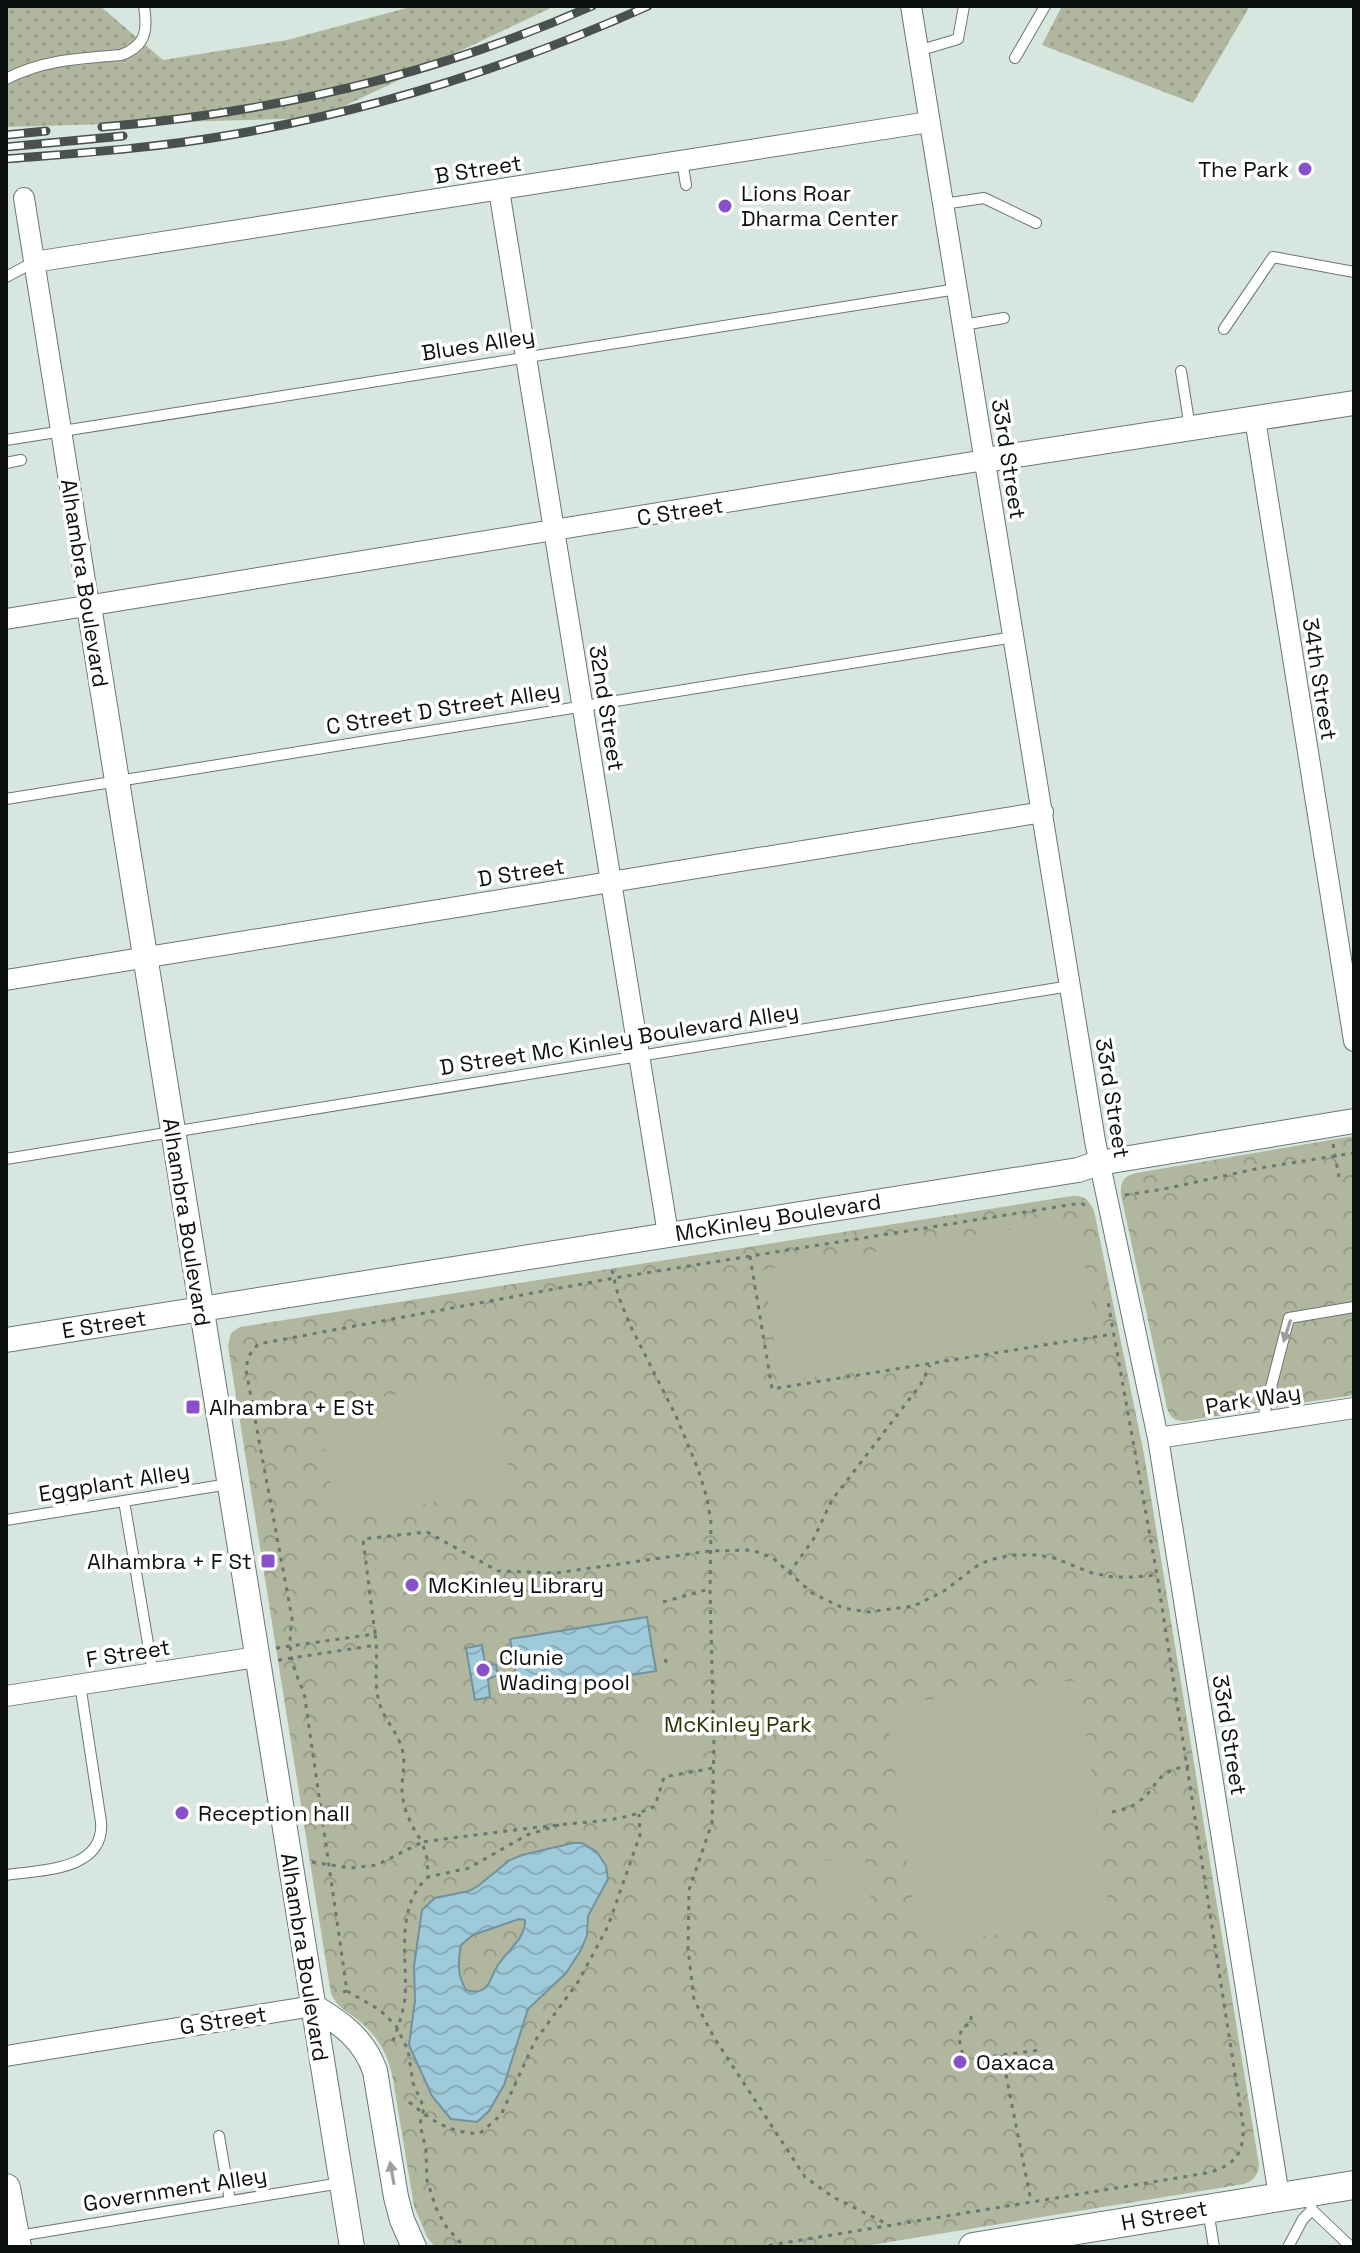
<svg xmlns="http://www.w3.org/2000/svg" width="1360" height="2253" font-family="'Space Grotesk',sans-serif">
	<defs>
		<pattern id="grass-dots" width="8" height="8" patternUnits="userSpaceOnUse" patternTransform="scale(2)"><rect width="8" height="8" fill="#b1b79f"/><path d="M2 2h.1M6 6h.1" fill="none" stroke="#979c88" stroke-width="1.8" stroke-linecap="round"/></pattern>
		<pattern id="park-crowns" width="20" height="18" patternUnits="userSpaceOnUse" patternTransform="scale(2)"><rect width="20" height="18" fill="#b1b79f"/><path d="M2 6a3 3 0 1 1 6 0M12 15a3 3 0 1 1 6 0" fill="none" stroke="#979c88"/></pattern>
		<pattern id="water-waves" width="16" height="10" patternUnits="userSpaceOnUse" patternTransform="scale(2)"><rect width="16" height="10" fill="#9ecada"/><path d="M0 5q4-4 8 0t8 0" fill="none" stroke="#87acba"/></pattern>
	</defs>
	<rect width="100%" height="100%" fill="#d8e6e0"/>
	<path fill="url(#grass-dots)" d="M 6,6 L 100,6 L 163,60 L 287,40 L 414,6 L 555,6 L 319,118 L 6,127 Z
		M 1062,6 L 1250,6 L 1193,103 L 1042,45 Z"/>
	<path fill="url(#park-crowns)" d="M 1354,1136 L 1354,1395 L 1184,1421 C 1174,1421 1170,1417 1167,1408 L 1121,1195 C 1120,1183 1123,1176 1136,1173 Z
		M 1072,1196 C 1085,1195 1089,1200 1094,1211 L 1144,1454 L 1259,2165 C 1258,2175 1254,2181 1244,2184 L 859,2247 L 435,2247 L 427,2237 L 414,2206 L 393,2080 C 389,2056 378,2036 359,2021 C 348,2012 337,2007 331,1994 L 228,1346 L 231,1333 L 240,1327 Z"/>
	<path fill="#b1b79f" d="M 1077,1219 L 1097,1334 L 781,1382 L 763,1270 Z
		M 492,1377 L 512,1488 L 337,1519 L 317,1409 Z
		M 1079,1680 L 1110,1919 L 918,1945 L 886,1705 Z
		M 701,1718 L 707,1753 L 645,1763 L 639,1728 Z
		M 864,1854 L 872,1907 L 825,1914 L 817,1862 Z"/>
	<path fill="url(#water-waves)" stroke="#72929d" stroke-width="2" fill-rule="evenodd" d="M 647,1617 L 656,1671 L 519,1693 L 510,1639 Z
		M 482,1645 L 485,1664 L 496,1665 L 498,1675 L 488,1679 L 490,1697 L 475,1700 L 466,1648 Z
		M 573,1843 L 582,1843 L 597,1852 L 606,1866 L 608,1879 L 588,1916 L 587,1935 L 581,1950 L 566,1973 L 528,2009 L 504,2085 L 489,2111 L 477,2122 L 451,2119 L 432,2096 L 409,2045 L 415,2001 L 414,1966 L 422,1910 L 435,1898 L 469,1891 L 478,1886 L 510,1860 L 522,1855 ZM 519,1919 L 525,1920 C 526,1938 507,1951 498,1965 C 493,1972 491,1983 485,1988 C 479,1993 472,1992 466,1990 C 457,1975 458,1962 461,1945 L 473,1935 Z"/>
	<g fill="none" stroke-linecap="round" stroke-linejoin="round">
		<g stroke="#6b7773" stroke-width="12">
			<path id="service" d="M 918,51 L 958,39 L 964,6
				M 1015,58 L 1045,6
				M 6,79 C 42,60 81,58 121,55 C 146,46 148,30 144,6
				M 682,161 L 686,185
				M 943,204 L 984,198 L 1036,223
				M 6,277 L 34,262
				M 963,325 L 1004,318
				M 1224,329 L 1273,257 L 1354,272
				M 1181,371 L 1190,428
				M 6,440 L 957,289
				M 6,463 L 21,460
				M 6,799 L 1014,637
				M 6,1159 L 1070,986
				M 1262,1422 L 1289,1318 L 1354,1307
				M 124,1501 L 153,1673
				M 6,1520 L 229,1484
				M 6,1875 C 40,1870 105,1871 101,1822 L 80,1684
				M 219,2136 L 230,2201
				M 1309,2195 L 1312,2210 L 1351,2247
				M 1208,2210 L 1214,2247
				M 18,2236 L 341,2183
				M 1288,2247 L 1303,2219 L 1312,2210"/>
		</g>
		<g stroke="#6b7773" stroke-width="22">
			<path id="minor" d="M 911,6 L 1095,1141 L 1158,1438 L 1279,2196
				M 499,190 L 668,1234
				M 24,198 L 89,606
				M 34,262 L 929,122
				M 1255,419 L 1354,1041
				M 6,619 L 985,460
				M 6,980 L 1043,812
				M 1158,1438 L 1354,1408
				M 6,1696 L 257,1657
				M 6,2056 L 313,2006"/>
		</g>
		<g stroke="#6b7773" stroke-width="26">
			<path id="tertiary" d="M 985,460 L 1354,403
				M 89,606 L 352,2247
				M 6,1340 L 1078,1170 L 1099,1163 L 1354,1121
				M 313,2006 C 341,2023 364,2039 375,2071 L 396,2197 L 402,2220 L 414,2247"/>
		</g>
		<g stroke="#6b7773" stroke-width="30">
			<path id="secondary" d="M 6,2188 L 17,2247
				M 973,2247 L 1354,2185"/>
		</g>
		<path stroke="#6d7672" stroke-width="3" stroke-dasharray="4 6" stroke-linecap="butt" d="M 1333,1144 L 1339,1177
			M 1125,1195 L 1164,1189 L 1260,1168 L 1354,1153
			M 750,1256 L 772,1389 L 1113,1334
			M 612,1270 L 618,1295 L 630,1325 L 676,1416 L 698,1469 L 707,1498 L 711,1523 L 710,1589 L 714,1745 L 712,1823 L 689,1890 L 688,1949 L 694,2000 L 715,2039 L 805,2177 L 833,2197 L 891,2226
			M 789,1573 L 813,1540 L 832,1500 L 921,1384 L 930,1365
			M 663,1602 L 709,1589
			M 276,1648 L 375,1634 L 363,1539 L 427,1532 L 498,1571 L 556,1573 L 710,1551 L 752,1550 L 773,1558 L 812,1593 L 843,1608 L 868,1612 L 914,1606 L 944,1591 L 977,1566 L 989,1560 L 1012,1555 L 1038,1555 L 1054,1558 L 1092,1573 L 1113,1577 L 1132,1577 L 1157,1575
			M 665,1659 L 667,1664
			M 278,1660 L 377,1645
			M 1112,1812 C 1121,1810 1130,1808 1137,1803 C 1160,1787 1153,1771 1189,1766
			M 559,1825 L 527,1835 L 469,1868 L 428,1877 L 427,1858 L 422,1842 C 467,1836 512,1830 558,1825 C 591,1821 624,1822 655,1806 L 664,1777 L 713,1768
			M 312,1862 L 350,1868 L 377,1865 L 422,1842 C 410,1824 401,1805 402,1784 C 403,1773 405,1763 403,1753 C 400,1734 384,1721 379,1702 C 373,1680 379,1657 375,1634
			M 347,1991 L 380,2010 L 396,2026 L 408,2050 L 413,2083 L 424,2108 L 420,2124 L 426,2150 L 427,2180 L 436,2208 L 445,2225 L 464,2247
			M 343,1992 L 347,1991 L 304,1692 C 290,1663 288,1649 292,1618 L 246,1370 L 248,1357 L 258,1344 L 614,1278 L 1081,1203 L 1090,1208
			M 971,2016 L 971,2023 L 962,2028 L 959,2039 L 964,2060 L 1040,2050
			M 393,2041 C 398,2027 403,2013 405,1998 C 408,1960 394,1907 428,1877
			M 1002,2055 L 1031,2201
			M 409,2102 C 434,2122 446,2131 479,2134 L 501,2115 L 535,2041 L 578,1982 L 608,1926 L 640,1835 L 639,1814
			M 759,2247 L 1207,2173 C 1235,2165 1244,2155 1243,2125 L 1157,1575 L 1108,1302"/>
		<use href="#service" stroke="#fff" stroke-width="10"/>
		<use href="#minor" stroke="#fff" stroke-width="20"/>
		<use href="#tertiary" stroke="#fff" stroke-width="24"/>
		<use href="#secondary" stroke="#fff" stroke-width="28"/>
		<g stroke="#49514e" stroke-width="9">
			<path id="rail" d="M 102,127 C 270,113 438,74 592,6
				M 6,135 L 46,131
				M 6,147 L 123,136
				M 6,159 C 81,153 156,148 230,135 C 375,110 514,66 648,6"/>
		</g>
		<use href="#rail" stroke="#fff" stroke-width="6" stroke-dasharray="18" stroke-linecap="butt"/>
	</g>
	<defs><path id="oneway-solid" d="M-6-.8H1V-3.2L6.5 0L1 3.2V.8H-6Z" transform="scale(2)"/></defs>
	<g fill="#9d9f9f">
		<use href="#oneway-solid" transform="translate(1287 1331) rotate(108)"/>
		<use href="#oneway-solid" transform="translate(392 2173) rotate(-100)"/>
	</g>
	<g fill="#8951c9" stroke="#fff" stroke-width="3">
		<circle cx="1305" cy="169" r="8"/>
		<circle cx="725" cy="206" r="8"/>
		<rect x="185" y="1399" width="16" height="16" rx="4"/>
		<rect x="260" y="1553" width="16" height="16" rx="4"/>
		<circle cx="412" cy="1585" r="8"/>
		<circle cx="483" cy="1670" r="8"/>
		<circle cx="182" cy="1813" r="8"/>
		<circle cx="960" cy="2062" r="8"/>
	</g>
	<g text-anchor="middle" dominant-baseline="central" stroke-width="7" stroke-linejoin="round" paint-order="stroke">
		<g font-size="22" fill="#0b100e" stroke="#fff">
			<text transform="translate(478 169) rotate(-9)">B Street</text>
			<text transform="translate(478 344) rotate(-9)">Blues Alley</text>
			<text transform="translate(1009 459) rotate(81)">33rd Street</text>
			<text transform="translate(680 511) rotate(-9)">C Street</text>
			<text transform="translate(85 583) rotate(81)">Alhambra Boulevard</text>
			<text transform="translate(1320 679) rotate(81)">34th Street</text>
			<text transform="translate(443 708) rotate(-9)">C Street D Street Alley</text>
			<text transform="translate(607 708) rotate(81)">32nd Street</text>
			<text transform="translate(521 872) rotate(-9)">D Street</text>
			<text transform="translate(619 1039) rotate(-9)">D Street Mc Kinley Boulevard Alley</text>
			<text transform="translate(1113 1098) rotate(81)">33rd Street</text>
			<text transform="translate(778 1217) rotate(-9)">McKinley Boulevard</text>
			<text transform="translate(187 1222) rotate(81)">Alhambra Boulevard</text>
			<text transform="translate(104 1324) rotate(-9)">E Street</text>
			<text transform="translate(1253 1399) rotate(-9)">Park Way</text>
			<text transform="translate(114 1482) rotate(-9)">Eggplant Alley</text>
			<text transform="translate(128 1653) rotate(-9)">F Street</text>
			<text transform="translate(1230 1735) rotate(81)">33rd Street</text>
			<text transform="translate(305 1957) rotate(81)">Alhambra Boulevard</text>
			<text transform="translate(223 2020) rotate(-9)">G Street</text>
			<text transform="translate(175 2189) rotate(-9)">Government Alley</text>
			<text transform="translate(1164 2215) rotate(-10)">H Street</text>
		</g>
		<g font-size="22" fill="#0b100e" stroke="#fff" text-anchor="start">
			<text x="1289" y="169" text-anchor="end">The Park</text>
			<text x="741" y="193">Lions Roar<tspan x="741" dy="25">Dharma Center</tspan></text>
			<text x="209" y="1407">Alhambra + E St</text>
			<text x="252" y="1561" text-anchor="end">Alhambra + F St</text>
			<text x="428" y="1585">McKinley Library</text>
			<text x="499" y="1657">Clunie<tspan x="499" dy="25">Wading pool</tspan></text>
			<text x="198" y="1813">Reception hall</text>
			<text x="976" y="2062">Oaxaca</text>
		</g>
		<g font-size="22" fill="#2b3204" stroke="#fff">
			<text x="738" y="1724">McKinley Park</text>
		</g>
	</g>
	<rect width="1360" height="2253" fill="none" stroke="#0b100e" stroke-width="16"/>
</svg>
